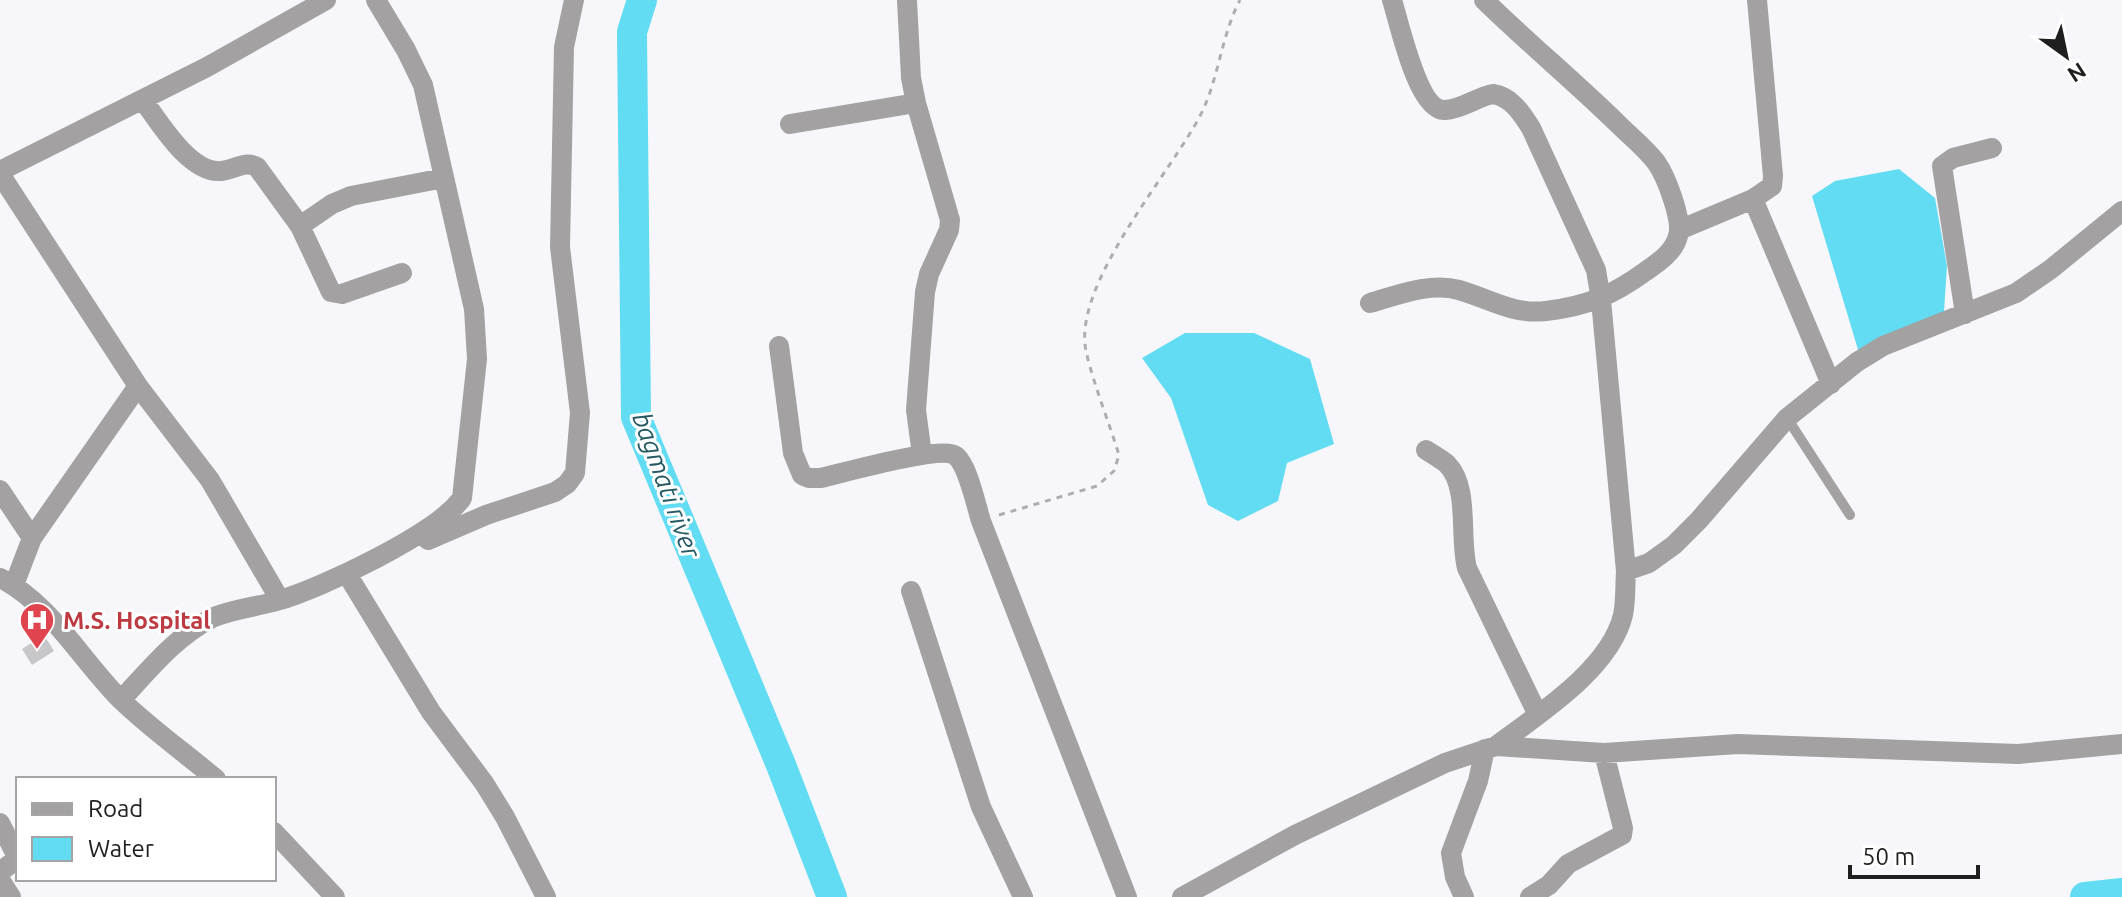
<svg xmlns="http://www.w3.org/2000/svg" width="2122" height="897" font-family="Ubuntu,sans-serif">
	<rect width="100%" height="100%" fill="#f7f7fb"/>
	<path fill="#61dcf2" d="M 1899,169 L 1935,198 L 1947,266 L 1944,312 L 1859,353 L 1812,196 L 1835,181 Z
		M 1185,333 L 1254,333 L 1310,359 L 1334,444 L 1287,463 L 1278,501 L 1238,521 L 1208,505 L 1171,398 L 1142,358 Z"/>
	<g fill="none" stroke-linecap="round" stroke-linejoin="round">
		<path stroke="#61dcf2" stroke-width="30" d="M 642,0 L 632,32 L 636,417 L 781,765 L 832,897
			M 2085,897 L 2122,893"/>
	</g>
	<path fill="#c7c7ca" d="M 44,635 L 54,651 L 32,665 L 22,649 Z"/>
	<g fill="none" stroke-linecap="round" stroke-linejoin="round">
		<path stroke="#aeaeb1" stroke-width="3" stroke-dasharray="6 6" stroke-linecap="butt" d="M 999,515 L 1097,486 L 1114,471 L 1119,455 C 1109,422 1093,383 1086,351 C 1072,284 1171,173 1201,114 C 1219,78 1221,36 1240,0"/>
		<path stroke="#a3a1a1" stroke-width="10" d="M 1787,418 L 1850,515"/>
		<path stroke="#a3a1a1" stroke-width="20" d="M 907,0 L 911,78 L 916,103 L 950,220 L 949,230 L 929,274 L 925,292 L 916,410 L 922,455
			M 1392,0 C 1399,22 1418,112 1445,110 C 1462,109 1477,97 1493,94 C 1512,97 1522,114 1531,128 L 1596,270 L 1601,300 L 1626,571 C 1625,585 1626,601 1623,615 C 1610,669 1539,714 1496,746
			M 143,100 C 159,122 190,174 221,171 C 234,170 245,160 257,167 L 300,226 L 331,292 L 342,294 L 402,273
			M 790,124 L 916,103
			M 0,171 L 207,67 L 326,0
			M 0,174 L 138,386 L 32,538 L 14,585
			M 1753,199 L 1831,384
			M 300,226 L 332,204 L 351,196 L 444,178
			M 1679,230 L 1753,199 L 1772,186 L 1773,176 L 1757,0
			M 1370,303 C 1398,295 1430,282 1459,290 C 1490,299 1513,315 1546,311 C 1588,306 1613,295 1646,271 C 1659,262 1674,252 1678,236 C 1683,220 1666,176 1656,162 C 1645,148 1630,136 1617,123 C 1574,81 1527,42 1484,0
			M 1965,314 L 1942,166 L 1953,158 L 1992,148
			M 779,346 L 793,453 L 802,475 L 809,478 L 821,478 C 843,473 941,445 956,456 C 968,466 976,505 981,521 L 1127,897
			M 138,386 L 210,480 L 280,600
			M 1426,450 C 1432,454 1441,459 1447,464 C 1470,487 1459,538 1467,568 L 1538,715
			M 0,490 L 32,538
			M 428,540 L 486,515 L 555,492 L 567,484 L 575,473 L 580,413 L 560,247 L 564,47 L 574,0
			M 1626,571 L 1649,563 L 1674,545 L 1699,520 L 1787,418 L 1857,362 L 1883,346 L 2016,293 L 2051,269 L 2122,211
			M 347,574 L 431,712 L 484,783 L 505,817 L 546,897
			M 0,578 C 51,604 81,660 121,700 C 150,728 185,753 216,779
			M 911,591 L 981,807 L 1023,897
			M 121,700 C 148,671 176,636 212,618 C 232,609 256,607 277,601 C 320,589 438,533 462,498 L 477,359 L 474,309 L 423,85 L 406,50 L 376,0
			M 0,823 L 18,859
			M 274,832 L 335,897
			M 0,872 L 18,858
			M 0,880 L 11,897
			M 1182,897 L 1295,835 L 1445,763 L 1496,746 L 1604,753 L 1738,744 L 2018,754 L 2122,744
			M 1464,897 L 1455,877 L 1451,853 L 1478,781 L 1485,749
			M 1530,897 L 1549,885 L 1568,864 L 1622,835 L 1623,828 L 1604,753"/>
	</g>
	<defs>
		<g id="hospital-pin" transform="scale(1.8)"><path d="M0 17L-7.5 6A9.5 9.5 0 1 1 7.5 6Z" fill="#e0444e" stroke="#fff"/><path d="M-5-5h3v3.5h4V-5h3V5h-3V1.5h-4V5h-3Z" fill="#fff"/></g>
	</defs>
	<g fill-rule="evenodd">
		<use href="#hospital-pin" x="37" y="620"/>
	</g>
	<g text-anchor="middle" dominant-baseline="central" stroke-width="6" stroke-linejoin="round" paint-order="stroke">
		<g font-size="24" font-weight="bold" fill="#be3a42" stroke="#fff" text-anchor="start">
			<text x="63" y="620">M.S. Hospital</text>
		</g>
		<g font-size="26" font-style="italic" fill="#245962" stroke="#fff">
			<text transform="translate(667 485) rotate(70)">bagmati river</text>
		</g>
	</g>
	<rect x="16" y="777" width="260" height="104" fill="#ffffff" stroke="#a5a5a6" stroke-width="2"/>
	<rect x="32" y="803" width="40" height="12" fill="#a3a1a1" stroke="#a5a5a6" stroke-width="2"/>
	<text x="88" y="817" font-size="24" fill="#1f1f20">Road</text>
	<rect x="32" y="837" width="40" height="24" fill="#61dcf2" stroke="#a5a5a6" stroke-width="2"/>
	<text x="88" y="857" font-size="24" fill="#1f1f20">Water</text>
	<g transform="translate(2066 56) rotate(147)" stroke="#ffffff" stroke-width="6" paint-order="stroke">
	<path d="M0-6L14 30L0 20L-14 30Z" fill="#1f1f20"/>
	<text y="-12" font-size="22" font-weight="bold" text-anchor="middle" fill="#1f1f20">N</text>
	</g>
	<path d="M1850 865v12h128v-12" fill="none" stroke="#1f1f20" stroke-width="4"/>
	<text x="1862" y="865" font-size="24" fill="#1f1f20" stroke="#ffffff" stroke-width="6" paint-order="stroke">50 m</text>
</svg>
